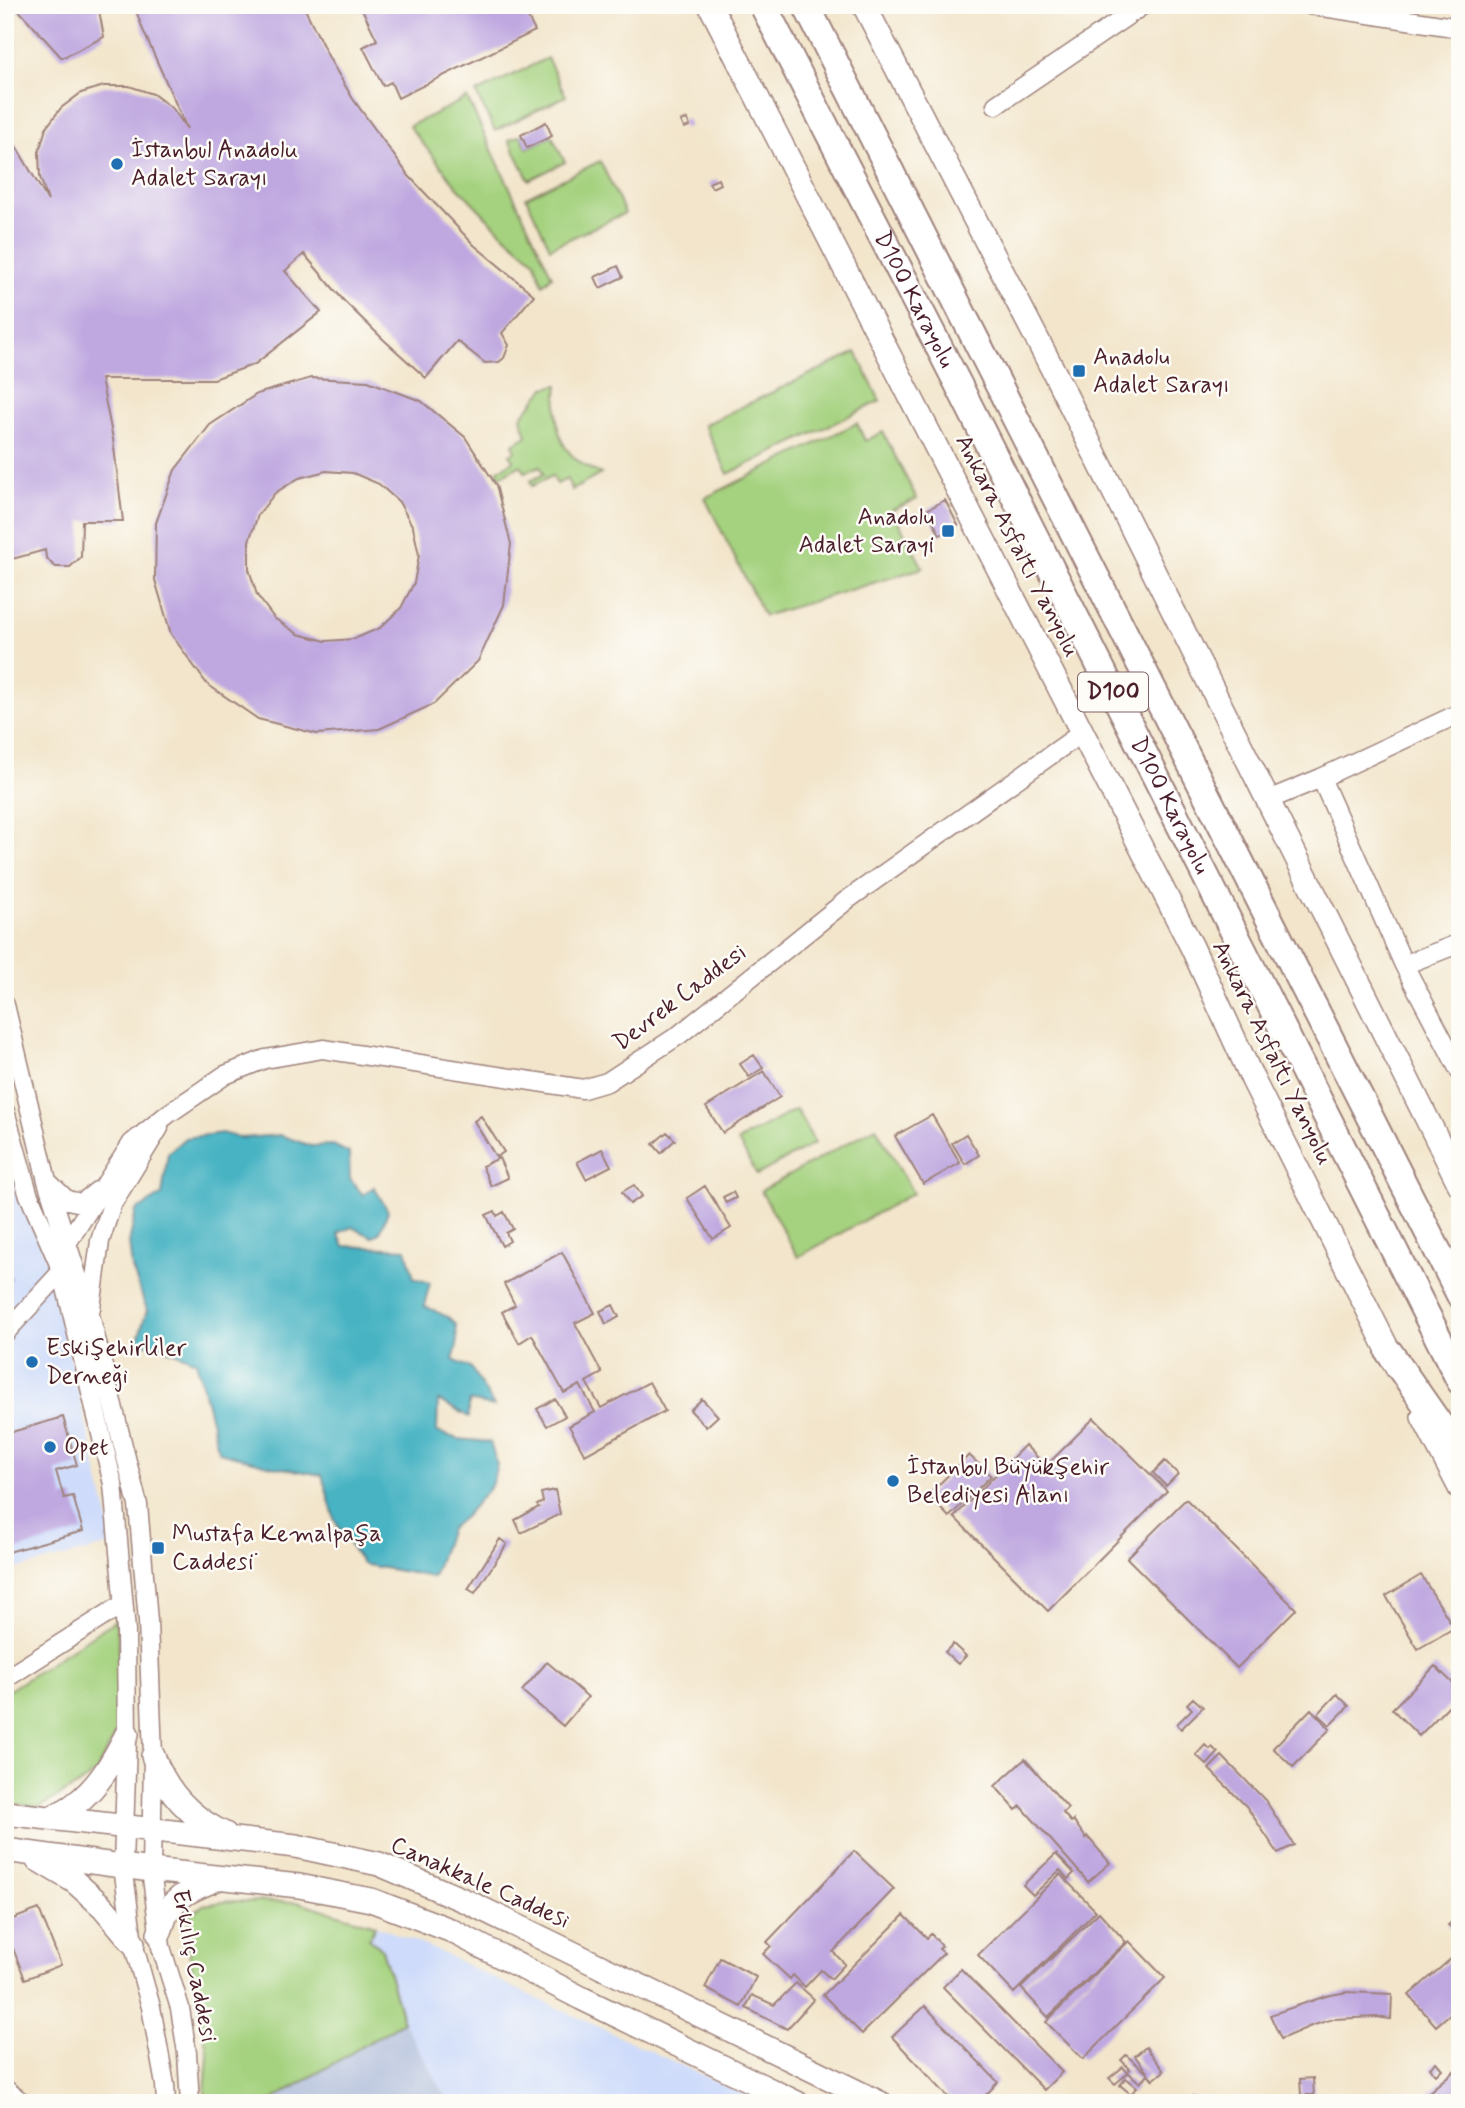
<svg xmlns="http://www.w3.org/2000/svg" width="1465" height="2108" font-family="Mynerve,sans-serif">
	<rect width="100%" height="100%" fill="#fdfcf7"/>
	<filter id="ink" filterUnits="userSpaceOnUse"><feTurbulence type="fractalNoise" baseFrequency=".0143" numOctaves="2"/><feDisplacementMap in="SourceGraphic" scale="14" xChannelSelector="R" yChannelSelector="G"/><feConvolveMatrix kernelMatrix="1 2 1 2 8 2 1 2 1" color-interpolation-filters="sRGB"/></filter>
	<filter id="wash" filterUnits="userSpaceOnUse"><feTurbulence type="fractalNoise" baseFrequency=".00686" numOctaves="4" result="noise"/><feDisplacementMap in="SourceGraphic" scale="28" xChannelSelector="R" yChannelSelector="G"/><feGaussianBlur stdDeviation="1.57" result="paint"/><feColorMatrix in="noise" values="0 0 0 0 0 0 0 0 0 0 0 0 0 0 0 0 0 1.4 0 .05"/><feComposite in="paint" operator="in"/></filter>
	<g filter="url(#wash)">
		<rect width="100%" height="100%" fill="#f2e5cb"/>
		<path fill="#cedbfa" d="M 5,1146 L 49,1267 L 114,1544 L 5,1572 Z
			M 375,1925 L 445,1954 L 480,1972 L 763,2103 L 450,2103 L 403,2022 L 382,1949 L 368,1939 Z"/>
		<path fill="#b9c5de" d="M 403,2022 L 450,2103 L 267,2103 Z"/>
		<path fill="#a5d27f" stroke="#787855" stroke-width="2" d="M 547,58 L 566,96 L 495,131 L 476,93 Z
			M 467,98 L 552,276 L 543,285 L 534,260 L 500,231 L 456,185 L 409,126 Z
			M 521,135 L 527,148 L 552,136 L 565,162 L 529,180 L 509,140 Z
			M 600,161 L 625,213 L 550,248 L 526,197 Z
			M 856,352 L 880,401 L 728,474 L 704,425 Z
			M 558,385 C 553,428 557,456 601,474 L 572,490 L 567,479 L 557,484 L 552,476 L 532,486 L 530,481 L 544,474 L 540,466 L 525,472 L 521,465 L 499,477 L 497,471 L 513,461 L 510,454 L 516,451 L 513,444 L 527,436 L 521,417 L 545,388 Z
			M 857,423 L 865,441 L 883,432 L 917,499 L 892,510 L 923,568 L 764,616 L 705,498 Z
			M 796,1109 L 815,1143 L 757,1175 L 738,1141 Z
			M 876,1127 L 913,1193 L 798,1257 L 761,1191 Z
			M 116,1620 L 126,1714 L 96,1772 L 77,1786 L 39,1807 L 5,1803 L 5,1693 Z
			M 231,1901 L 299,1902 L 375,1925 L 369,1939 L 382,1949 L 403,2022 L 267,2103 L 204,2103 L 208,2056 L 188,1946 L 190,1916 L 203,1905 Z"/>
		<path fill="#46b3c3" stroke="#486977" stroke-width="2" d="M 222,1133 L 241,1138 L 280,1135 L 311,1146 L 333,1145 L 349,1153 L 350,1179 L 363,1195 L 374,1187 L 388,1211 L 380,1232 L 373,1237 L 352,1227 L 338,1233 L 344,1246 L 406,1249 L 414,1278 L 430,1283 L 424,1306 L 448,1317 L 456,1325 L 457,1346 L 453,1360 L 471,1368 L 494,1406 L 469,1401 L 469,1417 L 438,1400 L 437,1432 L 458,1439 L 490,1442 L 497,1465 L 491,1486 L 465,1516 L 450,1529 L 433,1577 L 362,1564 L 335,1521 L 322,1475 L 276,1467 L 219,1452 L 196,1361 L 157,1345 L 137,1343 L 147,1310 L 132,1268 L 129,1243 L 136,1211 L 162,1195 L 168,1153 L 185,1138 Z"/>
		<g id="blocks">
			<path fill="#bfa8e0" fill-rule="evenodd" d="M 14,5 L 98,5 L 104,37 L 62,58 Z
				M 134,5 L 303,5 L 329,58 L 353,99 L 409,176 L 474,245 L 534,295 L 502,333 L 509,345 L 504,358 L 499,362 L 485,363 L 457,341 L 426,378 L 384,340 L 344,301 L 304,254 L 285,271 L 321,312 L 255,364 L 214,379 L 101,379 L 113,439 L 123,521 L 82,521 L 81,557 L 70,567 L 56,567 L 51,563 L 46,557 L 45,550 L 5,561 L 5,127 L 48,201 L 40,177 L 39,152 L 46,128 L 61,108 L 81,93 L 104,86 L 129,86 L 153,94 L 173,109 L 187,129 L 143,30 Z
				M 360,5 L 532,5 L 536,12 L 527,16 L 535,31 L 398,98 L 391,82 L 383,86 L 363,47 L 377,40 Z
				M 687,119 L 690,126 L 684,128 L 681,121 Z
				M 546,122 L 552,136 L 527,148 L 521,135 Z
				M 718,179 L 720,184 L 712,188 L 709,183 Z
				M 618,266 L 623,277 L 600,288 L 595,277 Z
				M 311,378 L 368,381 L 421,401 L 465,437 L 496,485 L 511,544 L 504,605 L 478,661 L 434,704 L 379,729 L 317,734 L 258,719 L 207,684 L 171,634 L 155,580 L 156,523 L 175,470 L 210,425 L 257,394 ZM 326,471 L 353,473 L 379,484 L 399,502 L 413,527 L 419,555 L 414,583 L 401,608 L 380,628 L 354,639 L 326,641 L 298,634 L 274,618 L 257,595 L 249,569 L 249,541 L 258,515 L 275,493 L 299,478 Z
				M 945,500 L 958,525 L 940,535 L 927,510 Z
				M 754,1055 L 763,1068 L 749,1077 L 740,1064 Z
				M 764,1071 L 780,1097 L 723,1133 L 706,1107 Z
				M 932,1115 L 960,1163 L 923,1184 L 895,1136 Z
				M 481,1116 L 504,1152 L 496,1157 L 474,1121 Z
				M 667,1132 L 675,1140 L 661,1153 L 653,1144 Z
				M 966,1134 L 979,1155 L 965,1164 L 952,1143 Z
				M 602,1149 L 611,1166 L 586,1179 L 577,1162 Z
				M 499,1158 L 508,1178 L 491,1186 L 482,1166 Z
				M 634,1185 L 642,1196 L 630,1204 L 622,1192 Z
				M 705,1186 L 731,1228 L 713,1239 L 687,1198 Z
				M 733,1192 L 736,1198 L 726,1203 L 723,1197 Z
				M 495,1211 L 497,1216 L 504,1212 L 513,1229 L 506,1233 L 510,1241 L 502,1246 L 486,1215 Z
				M 562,1252 L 595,1313 L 575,1323 L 602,1373 L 586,1382 L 601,1408 L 649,1382 L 665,1411 L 585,1455 L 569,1426 L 595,1412 L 580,1385 L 564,1393 L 532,1335 L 519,1343 L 502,1312 L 515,1305 L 504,1284 Z
				M 5,1261 L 12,1280 L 5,1284 Z
				M 613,1305 L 619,1317 L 606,1324 L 600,1311 Z
				M 555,1399 L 565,1416 L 547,1426 L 537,1409 Z
				M 702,1399 L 718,1416 L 706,1427 L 690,1410 Z
				M 63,1417 L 77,1465 L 56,1471 L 64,1498 L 73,1496 L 83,1531 L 5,1553 L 5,1434 Z
				M 1094,1418 L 1167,1491 L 1048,1611 L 954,1517 L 1025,1445 L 1046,1466 Z
				M 969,1455 L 991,1476 L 949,1517 L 928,1495 Z
				M 1165,1461 L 1178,1474 L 1166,1486 L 1153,1473 Z
				M 555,1490 L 560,1514 L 521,1533 L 515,1520 L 539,1507 L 537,1505 L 543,1502 L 541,1493 Z
				M 1186,1499 L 1296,1609 L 1237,1668 L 1127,1558 Z
				M 500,1539 L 507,1544 L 475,1593 L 468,1589 Z
				M 1421,1575 L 1454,1628 L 1418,1649 L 1386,1596 Z
				M 953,1644 L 966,1656 L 958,1664 L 945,1652 Z
				M 547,1662 L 588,1697 L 563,1726 L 522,1691 Z
				M 1435,1666 L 1460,1690 L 1460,1694 L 1419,1736 L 1392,1709 Z
				M 1337,1694 L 1349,1706 L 1330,1725 L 1318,1714 Z
				M 1193,1698 L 1203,1707 L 1181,1729 L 1177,1724 L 1192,1709 L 1187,1704 Z
				M 1311,1709 L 1330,1729 L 1293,1767 L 1273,1748 Z
				M 1205,1745 L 1210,1749 L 1212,1747 L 1218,1753 L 1207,1765 L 1196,1755 Z
				M 1222,1756 L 1266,1801 L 1294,1845 L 1278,1853 L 1246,1806 L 1209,1769 Z
				M 1025,1759 L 1068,1808 L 1063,1813 L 1071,1822 L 1073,1820 L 1086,1838 L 1087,1836 L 1110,1863 L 1088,1882 L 1021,1806 L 1016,1810 L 995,1786 Z
				M 854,1851 L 894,1889 L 833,1952 L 845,1964 L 831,1979 L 821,1970 L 805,1987 L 793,1975 L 790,1979 L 763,1954 L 771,1946 L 767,1942 Z
				M 1056,1854 L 1074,1873 L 1068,1879 L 1060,1870 L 1033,1895 L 1023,1885 Z
				M 1060,1874 L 1096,1911 L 1014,1993 L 978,1955 Z
				M 39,1909 L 61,1965 L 25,1979 L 5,1928 L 5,1922 Z
				M 1099,1912 L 1126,1942 L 1048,2017 L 1021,1988 Z
				M 904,1915 L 927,1938 L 931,1934 L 942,1946 L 939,1949 L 944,1953 L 862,2034 L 823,1995 Z
				M 1460,1915 L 1460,1939 L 1448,1925 Z
				M 1129,1941 L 1165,1978 L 1083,2059 L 1046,2022 Z
				M 1460,1951 L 1460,2005 L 1436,2026 L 1409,1995 Z
				M 720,1958 L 756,1977 L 741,2007 L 705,1988 Z
				M 961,1969 L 1062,2072 L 1044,2090 L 943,1987 Z
				M 796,1983 L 814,1999 L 787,2029 L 746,2008 L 752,1995 L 774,2005 Z
				M 1347,1992 L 1392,1994 L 1391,2019 L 1377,2017 L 1333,2019 L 1311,2026 L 1281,2039 L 1270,2015 L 1326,1996 Z
				M 925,2006 L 998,2082 L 983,2098 L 989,2103 L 954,2103 L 892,2037 Z
				M 1146,2047 L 1164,2071 L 1153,2080 L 1135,2056 Z
				M 1126,2055 L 1148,2074 L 1140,2083 L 1128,2072 L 1130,2069 L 1121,2060 Z
				M 1436,2062 L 1442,2069 L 1436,2075 L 1430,2068 Z
				M 1460,2066 L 1460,2101 L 1457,2103 L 1436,2103 L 1428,2093 Z
				M 1123,2067 L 1128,2073 L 1115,2084 L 1109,2078 Z
				M 1126,2078 L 1137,2087 L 1131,2094 L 1120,2085 Z
				M 1313,2078 L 1314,2095 L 1301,2095 L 1300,2079 Z
				M 1193,2096 L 1200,2103 L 1186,2103 Z"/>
		</g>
	</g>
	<g filter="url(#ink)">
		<use href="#blocks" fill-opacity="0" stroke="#9e827b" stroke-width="2"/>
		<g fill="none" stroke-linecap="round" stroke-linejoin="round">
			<g stroke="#9e827b" stroke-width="21">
				<path id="minor" d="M 1310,5 L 1460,28
					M 996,105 L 1143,5
					M 1321,778 L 1404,965 L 1460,943
					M 1268,800 L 1321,778 L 1460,713
					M 1404,965 L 1460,1072
					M 5,1005 L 47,1181 L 90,1315 L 138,1505 L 148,1621 L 153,1756 L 151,1870 L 161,1947 L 180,2008 L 187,2053 L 190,2103
					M 5,1111 L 28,1193 L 62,1271 L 113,1484 L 126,1631 L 127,1742 L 123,1866 L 133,1943 L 151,2007 L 165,2085 L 166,2103
					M 49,1183 L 67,1200 L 82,1203 L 97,1191
					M 91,1308 L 100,1241 L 112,1204 L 159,1128
					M 5,1333 L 62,1271 L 67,1243 L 132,1143 L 168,1114 L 225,1075 L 265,1059 L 323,1049 L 583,1089 L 607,1082 L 679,1035 L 847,900 L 1083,732
					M 5,1679 L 123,1604
					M 5,2089 L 23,2103"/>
			</g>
			<g stroke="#9e827b" stroke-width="26">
				<path id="major" d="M 710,5 L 1192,947 L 1253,1080 L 1397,1368
					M 864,5 L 1053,370 L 1460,1185
					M 1423,1417 L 1460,1488
					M 153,1756 C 166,1791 191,1818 225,1834
					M 5,1813 L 296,1846 L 379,1864 L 470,1903 L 880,2103
					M 51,1818 C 59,1813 68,1810 75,1804 C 99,1787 114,1759 127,1734
					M 5,1850 L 151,1870 L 299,1886 L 371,1900 L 450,1930 L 581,1998 L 797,2103
					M 37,1859 L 74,1881 L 103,1907 L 133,1943
					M 159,1934 C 162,1927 164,1919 167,1912 C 178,1893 201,1886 219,1878"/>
			</g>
			<g stroke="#9e827b" stroke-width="30">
				<g id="highway">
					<path id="s1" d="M 763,5 L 958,384 L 1460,1381"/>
					<path d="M 806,5 L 1460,1295"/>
					<path d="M 1389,1352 L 1460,1454"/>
				</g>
			</g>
			<use href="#minor" stroke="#fff" stroke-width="18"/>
			<use href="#major" stroke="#fff" stroke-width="23"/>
			<use href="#highway" stroke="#fff" stroke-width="26"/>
		</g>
	</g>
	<g fill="#1f6fb2" stroke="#fdfcf7" stroke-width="2.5">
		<circle cx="117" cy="164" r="7"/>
		<rect x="1072" y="364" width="14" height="14" rx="3.5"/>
		<rect x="941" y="524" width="14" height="14" rx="3.5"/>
		<circle cx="32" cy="1362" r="7"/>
		<circle cx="50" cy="1447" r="7"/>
		<circle cx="893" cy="1481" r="7"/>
		<rect x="151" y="1541" width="14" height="14" rx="3.5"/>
	</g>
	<g text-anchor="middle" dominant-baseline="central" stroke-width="5" stroke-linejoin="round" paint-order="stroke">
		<rect fill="#fdfcf7" stroke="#806168" stroke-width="2" x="1078" y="672.5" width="70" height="39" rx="5"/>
		<g font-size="23" font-weight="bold" fill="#4a1f2b">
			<text x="1113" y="692">D100</text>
		</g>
		<g font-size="24" fill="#4a1f2b" stroke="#fdfcf7" text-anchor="start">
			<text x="131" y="150">İstanbul Anadolu<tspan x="131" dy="28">Adalet Sarayı</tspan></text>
			<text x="1093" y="357">Anadolu<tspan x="1093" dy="28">Adalet Sarayı</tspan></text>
			<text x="934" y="517" text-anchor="end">Anadolu<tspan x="934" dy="28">Adalet Sarayi</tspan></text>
			<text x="46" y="1348">Eskişehirliler<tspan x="46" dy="28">Derneği</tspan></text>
			<text x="64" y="1447">Opet</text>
			<text x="907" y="1467">İstanbul Büyükşehir<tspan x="907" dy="28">Belediyesi Alanı</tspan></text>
			<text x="172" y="1534">Mustafa Kemalpaşa<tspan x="172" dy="28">Caddesi̇</tspan></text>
		</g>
		<g font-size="24" fill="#4a1f2b" stroke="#fdfcf7">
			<text stroke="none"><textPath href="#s1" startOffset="331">D100 Karayolu</textPath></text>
			<text transform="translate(1017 546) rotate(63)">Ankara Asfaltı Yanyolu</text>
			<text stroke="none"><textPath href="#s1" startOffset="898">D100 Karayolu</textPath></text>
			<text transform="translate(680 998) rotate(-37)">Devrek Caddesi</text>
			<text transform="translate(1272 1053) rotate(64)">Ankara Asfaltı Yanyolu</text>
			<text transform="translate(480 1883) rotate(24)">Canakkale Caddesi</text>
			<text transform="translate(194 1966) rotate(79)">Erkılıç Caddesi</text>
		</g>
	</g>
	<rect width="1465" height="2108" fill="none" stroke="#fdfcf7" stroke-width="28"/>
</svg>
